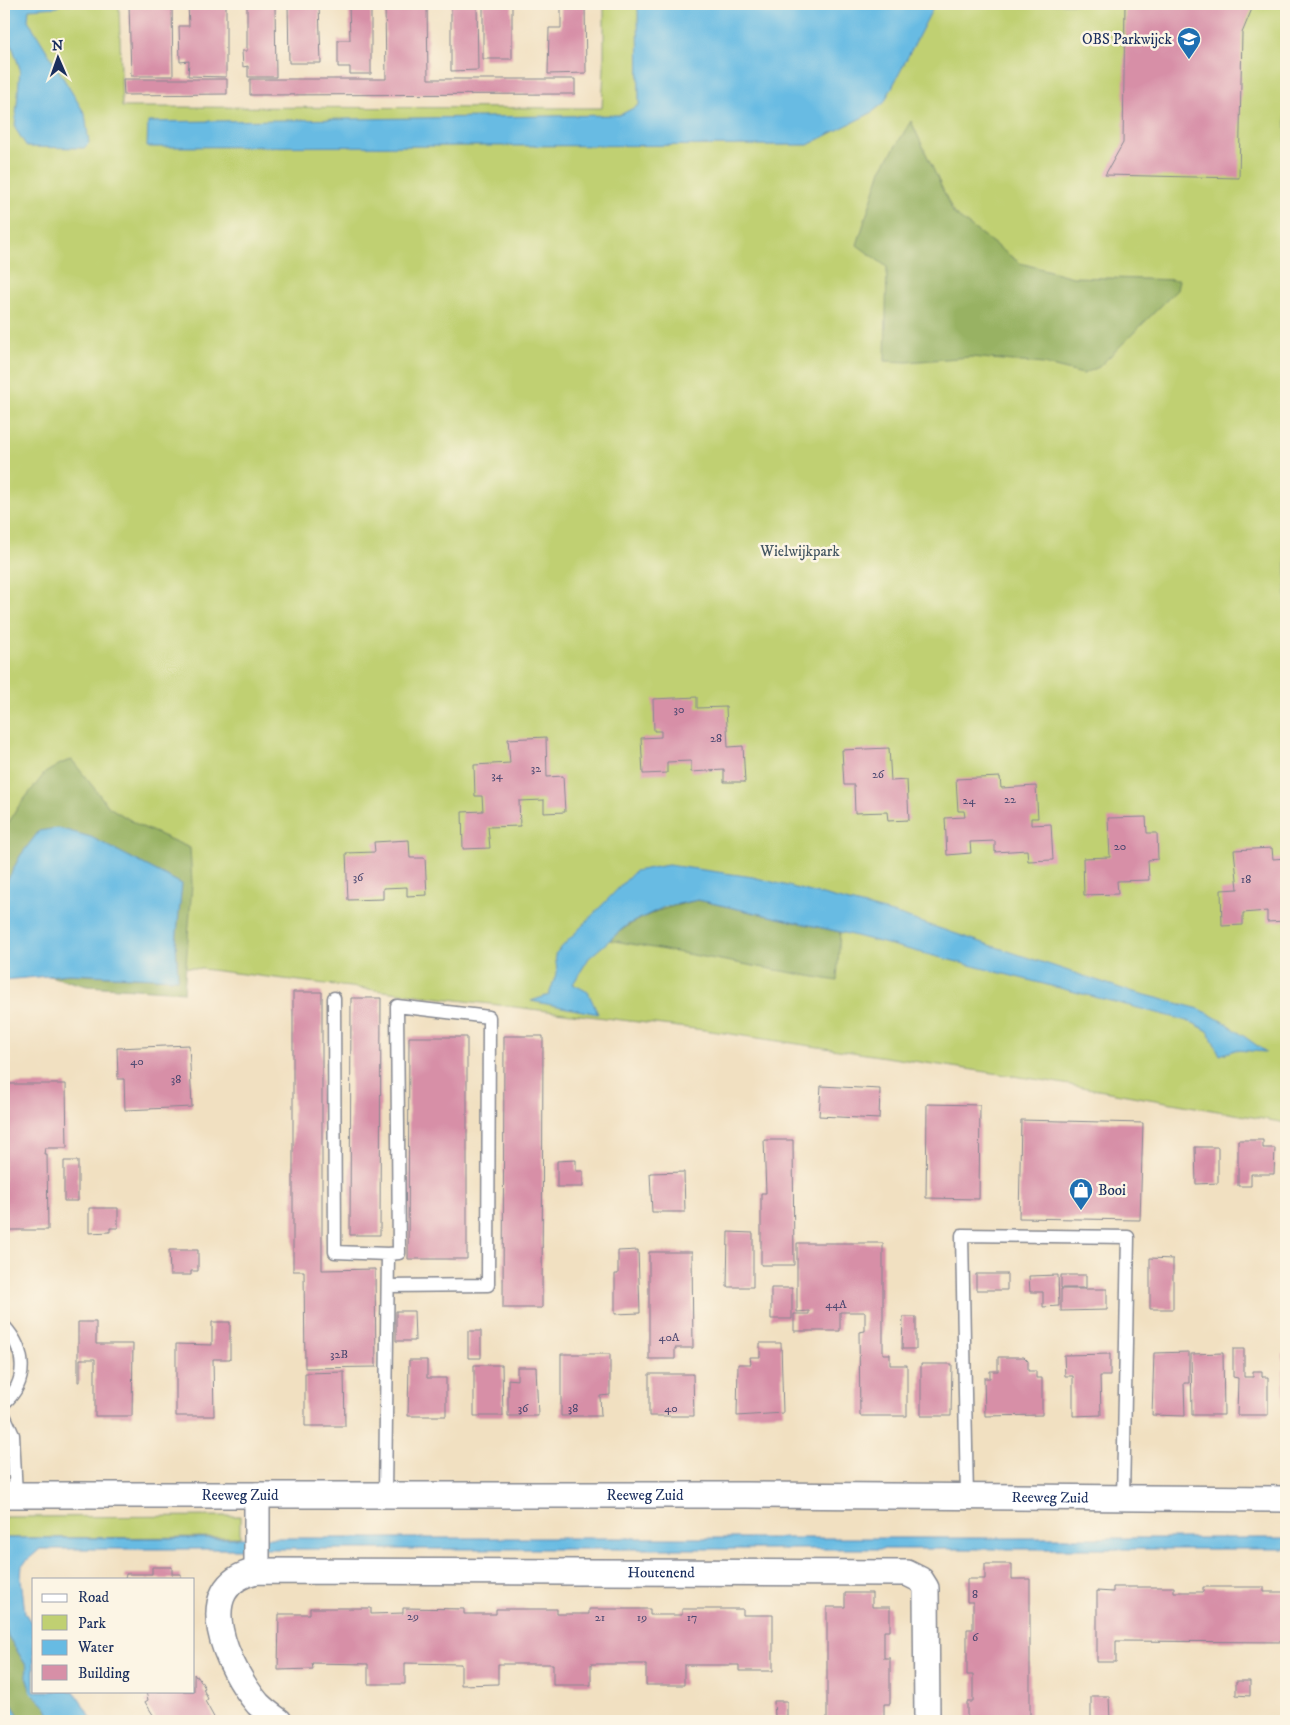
<svg xmlns="http://www.w3.org/2000/svg" width="1290" height="1725" font-family="'IM FELL DW Pica',serif">
	<rect width="100%" height="100%" fill="#fcf5e5"/>
	<filter id="ink" filterUnits="userSpaceOnUse"><feTurbulence type="fractalNoise" baseFrequency=".02" numOctaves="2"/><feDisplacementMap in="SourceGraphic" scale="10" xChannelSelector="R" yChannelSelector="G"/><feConvolveMatrix kernelMatrix="1 2 1 2 8 2 1 2 1" color-interpolation-filters="sRGB"/></filter>
	<filter id="wash" filterUnits="userSpaceOnUse"><feTurbulence type="fractalNoise" baseFrequency=".0096" numOctaves="4" result="noise"/><feDisplacementMap in="SourceGraphic" scale="20" xChannelSelector="R" yChannelSelector="G"/><feGaussianBlur stdDeviation="1.12" result="paint"/><feColorMatrix in="noise" values="0 0 0 0 0 0 0 0 0 0 0 0 0 0 0 0 0 1.4 0 .05"/><feComposite in="paint" operator="in"/></filter>
	<g filter="url(#wash)">
		<rect width="100%" height="100%" fill="#f1e0c1"/>
		<path fill="#c0d072" stroke="#6e8068" d="M 4,4 L 119,4 L 122,107 L 602,108 L 604,67 L 604,4 L 1286,4 L 1286,1123 L 1047,1081 L 704,1030 L 4,945 Z
			M 240,1516 L 240,1537 L 4,1538 L 4,1517 Z"/>
		<path fill="#98b264" stroke="#5a7061" d="M 911,121 L 954,214 L 1020,263 L 1073,277 L 1179,280 L 1177,290 L 1099,367 L 1083,374 L 1043,364 L 971,357 L 907,362 L 885,361 L 887,267 L 857,245 L 881,170 Z
			M 72,760 L 109,807 L 140,826 L 190,848 L 192,884 L 184,992 L 87,986 L 49,976 L 69,974 L 178,979 L 176,943 L 181,884 L 4,887 L 4,830 L 18,807 L 45,773 L 62,763 Z
			M 698,900 L 840,932 L 837,981 L 609,940 C 637,916 663,908 698,900 Z
			M 4,1622 L 8,1636 L 27,1667 L 26,1677 L 31,1692 L 46,1707 L 53,1721 L 22,1721 L 4,1691 Z"/>
		<path fill="#67bbe3" stroke="#4175a0" d="M 4,4 L 59,4 L 58,7 L 29,9 L 28,20 L 85,114 L 89,143 L 84,148 L 27,147 L 15,128 L 20,69 L 4,22 Z
			M 638,4 L 935,4 L 884,103 L 871,113 L 808,145 L 147,147 L 148,122 L 620,115 L 639,105 Z
			M 58,828 L 91,837 L 182,884 L 176,943 L 178,979 L 69,974 L 4,980 L 4,887 L 20,856 L 39,831 Z
			M 668,865 L 753,877 L 896,914 L 1126,990 L 1200,1009 L 1227,1024 L 1266,1052 L 1235,1050 L 1220,1055 L 1208,1031 L 1193,1023 L 1173,1017 L 840,932 L 698,900 L 664,907 L 627,925 L 589,958 L 573,984 L 588,992 L 598,1014 L 531,1001 L 549,995 L 557,971 L 555,954 L 635,871 Z
			M 4,1538 L 1286,1538 L 1286,1549 L 40,1549 L 22,1565 L 21,1578 L 25,1613 L 34,1627 L 34,1691 L 74,1691 L 93,1721 L 53,1721 L 46,1707 L 31,1692 L 26,1677 L 27,1667 L 8,1636 L 4,1622 Z
			M 4,1691 L 22,1721 L 4,1721 Z"/>
		<g id="blocks">
			<path fill="#d78fa7" d="M 129,4 L 172,4 L 173,76 L 131,76 Z
				M 188,4 L 226,4 L 226,77 L 188,76 L 189,61 L 180,62 L 179,26 L 189,26 Z
				M 247,4 L 275,4 L 276,77 L 248,77 L 248,66 L 243,67 L 242,51 L 247,51 Z
				M 288,4 L 319,4 L 321,63 L 289,63 Z
				M 349,4 L 371,4 L 371,74 L 350,74 L 350,67 L 338,67 L 338,40 L 350,40 Z
				M 385,4 L 427,4 L 428,79 L 575,79 L 575,94 L 250,95 L 250,79 L 386,79 Z
				M 451,4 L 477,4 L 478,70 L 451,71 Z
				M 483,4 L 512,4 L 512,59 L 483,59 Z
				M 561,4 L 585,4 L 586,73 L 548,74 L 549,28 L 561,28 Z
				M 1125,4 L 1254,4 L 1242,33 L 1239,178 L 1105,175 L 1123,143 Z
				M 123,79 L 227,79 L 227,94 L 124,95 Z
				M 697,697 L 697,708 L 726,707 L 728,747 L 743,746 L 745,782 L 724,782 L 724,770 L 691,772 L 691,761 L 667,762 L 667,773 L 643,774 L 641,738 L 661,737 L 661,731 L 654,731 L 653,699 Z
				M 546,737 L 547,777 L 563,776 L 565,812 L 544,813 L 544,800 L 519,801 L 520,826 L 488,827 L 490,848 L 463,849 L 462,812 L 483,811 L 482,796 L 475,796 L 474,765 L 510,763 L 508,739 Z
				M 889,748 L 891,781 L 907,780 L 909,820 L 888,821 L 887,812 L 855,813 L 854,785 L 844,785 L 842,750 Z
				M 1000,777 L 1001,788 L 1036,786 L 1038,818 L 1031,818 L 1031,825 L 1051,824 L 1053,860 L 1028,861 L 1027,850 L 995,852 L 995,841 L 970,842 L 971,853 L 947,855 L 945,818 L 965,817 L 964,811 L 958,811 L 956,779 Z
				M 1146,817 L 1147,833 L 1157,833 L 1158,859 L 1148,860 L 1149,880 L 1117,881 L 1118,894 L 1084,895 L 1083,858 L 1110,857 L 1108,818 Z
				M 409,840 L 410,858 L 425,858 L 427,895 L 407,896 L 407,887 L 383,888 L 383,899 L 348,900 L 346,853 L 375,852 L 374,842 Z
				M 1272,848 L 1273,859 L 1286,858 L 1286,921 L 1267,922 L 1267,911 L 1243,913 L 1243,925 L 1222,926 L 1221,890 L 1238,889 L 1234,850 Z
				M 293,992 L 322,992 L 322,1270 L 375,1269 L 376,1367 L 305,1368 L 304,1271 L 293,1271 Z
				M 351,998 L 381,998 L 380,1235 L 350,1235 Z
				M 504,1036 L 543,1036 L 542,1308 L 503,1308 Z
				M 409,1037 L 467,1037 L 467,1259 L 408,1259 Z
				M 189,1045 L 192,1107 L 125,1110 L 124,1079 L 118,1079 L 117,1048 Z
				M 4,1084 L 66,1084 L 67,1148 L 45,1148 L 44,1154 L 47,1154 L 48,1230 L 4,1230 Z
				M 821,1086 L 880,1089 L 879,1119 L 819,1116 Z
				M 927,1104 L 980,1105 L 979,1199 L 926,1198 Z
				M 1021,1120 L 1143,1123 L 1140,1220 L 1019,1218 Z
				M 764,1140 L 793,1140 L 794,1265 L 761,1265 L 761,1193 L 766,1193 Z
				M 1238,1140 L 1263,1140 L 1263,1148 L 1275,1148 L 1274,1174 L 1251,1174 L 1251,1186 L 1238,1186 Z
				M 1195,1147 L 1218,1147 L 1218,1183 L 1196,1184 Z
				M 576,1160 L 576,1171 L 583,1171 L 583,1187 L 557,1187 L 557,1161 Z
				M 64,1161 L 78,1161 L 78,1201 L 64,1201 Z
				M 684,1172 L 685,1212 L 652,1212 L 650,1173 Z
				M 89,1208 L 118,1208 L 118,1228 L 110,1228 L 110,1232 L 89,1233 Z
				M 728,1232 L 753,1233 L 753,1287 L 727,1287 Z
				M 797,1243 L 883,1243 L 883,1354 L 890,1354 L 890,1365 L 907,1365 L 907,1416 L 860,1416 L 859,1332 L 865,1331 L 865,1312 L 840,1312 L 840,1331 L 794,1331 L 794,1314 L 809,1314 L 809,1311 L 797,1312 Z
				M 169,1250 L 198,1250 L 198,1271 L 191,1271 L 191,1275 L 170,1275 Z
				M 638,1250 L 640,1313 L 615,1314 L 615,1274 L 618,1274 L 618,1251 Z
				M 649,1252 L 692,1252 L 693,1348 L 675,1348 L 675,1359 L 649,1359 Z
				M 1150,1258 L 1173,1259 L 1173,1309 L 1150,1309 Z
				M 976,1274 L 1007,1274 L 1007,1290 L 976,1290 Z
				M 1058,1275 L 1059,1306 L 1043,1307 L 1043,1292 L 1030,1292 L 1029,1276 Z
				M 1061,1275 L 1086,1275 L 1086,1288 L 1061,1288 Z
				M 771,1288 L 792,1288 L 792,1319 L 771,1319 Z
				M 1061,1289 L 1107,1289 L 1107,1310 L 1061,1311 Z
				M 396,1311 L 414,1311 L 415,1341 L 396,1341 Z
				M 903,1317 L 916,1317 L 916,1349 L 902,1349 Z
				M 78,1322 L 96,1322 L 96,1344 L 133,1344 L 132,1416 L 95,1416 L 95,1359 L 80,1359 L 80,1382 L 78,1382 Z
				M 212,1322 L 230,1322 L 230,1359 L 213,1359 L 214,1416 L 176,1416 L 176,1344 L 212,1345 Z
				M 468,1331 L 481,1331 L 481,1358 L 468,1358 Z
				M 760,1343 L 781,1343 L 783,1413 L 737,1416 L 738,1364 L 751,1364 L 750,1357 L 760,1357 Z
				M 1233,1349 L 1244,1349 L 1244,1377 L 1253,1377 L 1253,1371 L 1262,1371 L 1262,1377 L 1268,1377 L 1268,1415 L 1237,1415 L 1238,1378 L 1233,1377 Z
				M 1189,1352 L 1189,1383 L 1184,1383 L 1185,1416 L 1152,1415 L 1154,1353 Z
				M 1223,1353 L 1224,1415 L 1192,1415 L 1191,1354 Z
				M 561,1354 L 610,1354 L 610,1395 L 600,1396 L 601,1416 L 561,1416 Z
				M 1110,1354 L 1110,1376 L 1100,1376 L 1101,1415 L 1073,1416 L 1073,1376 L 1065,1376 L 1064,1355 Z
				M 1283,1354 L 1286,1354 L 1286,1415 L 1284,1415 Z
				M 998,1357 L 1024,1357 L 1028,1361 L 1028,1371 L 1036,1371 L 1036,1378 L 1042,1378 L 1042,1415 L 985,1416 L 984,1378 L 990,1378 L 990,1371 L 998,1371 Z
				M 409,1360 L 427,1360 L 427,1378 L 446,1378 L 446,1416 L 408,1416 Z
				M 921,1364 L 952,1364 L 951,1416 L 921,1416 Z
				M 474,1365 L 502,1365 L 503,1416 L 474,1416 Z
				M 517,1367 L 536,1367 L 538,1416 L 508,1416 L 508,1379 L 517,1380 Z
				M 344,1372 L 345,1426 L 305,1426 L 305,1373 Z
				M 649,1374 L 693,1374 L 694,1416 L 649,1416 Z
				M 985,1564 L 1012,1564 L 1012,1579 L 1030,1579 L 1030,1721 L 967,1721 L 967,1702 L 973,1702 L 973,1675 L 967,1675 L 967,1629 L 973,1629 L 973,1602 L 967,1602 L 967,1579 L 985,1579 Z
				M 152,1567 L 172,1567 L 172,1574 L 181,1574 L 181,1579 L 125,1579 L 126,1574 L 152,1574 Z
				M 1113,1587 L 1174,1587 L 1174,1592 L 1203,1592 L 1203,1587 L 1264,1587 L 1264,1592 L 1286,1592 L 1286,1642 L 1116,1641 L 1116,1662 L 1097,1662 L 1097,1591 L 1113,1592 Z
				M 845,1593 L 872,1593 L 872,1607 L 890,1607 L 890,1631 L 884,1631 L 884,1658 L 890,1658 L 890,1704 L 884,1704 L 884,1721 L 827,1721 L 827,1607 L 845,1607 Z
				M 310,1608 L 371,1608 L 371,1614 L 403,1613 L 403,1608 L 464,1609 L 464,1614 L 496,1614 L 496,1609 L 557,1609 L 557,1614 L 589,1614 L 589,1609 L 650,1609 L 650,1615 L 682,1615 L 682,1609 L 743,1609 L 743,1615 L 773,1615 L 773,1671 L 739,1671 L 739,1665 L 684,1665 L 684,1685 L 646,1685 L 646,1664 L 591,1664 L 591,1685 L 553,1685 L 553,1664 L 498,1664 L 498,1684 L 461,1685 L 461,1664 L 405,1663 L 405,1684 L 368,1684 L 368,1664 L 312,1663 L 313,1669 L 278,1670 L 279,1614 L 310,1614 Z
				M 194,1674 L 196,1677 L 198,1676 L 205,1688 L 203,1689 L 208,1699 L 205,1701 L 216,1721 L 219,1718 L 226,1721 L 157,1721 L 145,1702 L 148,1700 L 146,1691 L 194,1691 Z
				M 1236,1681 L 1250,1681 L 1250,1696 L 1236,1695 Z
				M 1091,1696 L 1109,1696 L 1110,1721 L 1091,1721 Z
				M 774,1701 L 787,1701 L 787,1717 L 775,1717 Z"/>
		</g>
	</g>
	<g filter="url(#ink)">
		<use href="#blocks" fill-opacity="0" stroke="#868890" stroke-width="1"/>
		<g fill="none" stroke-linecap="round" stroke-linejoin="round">
			<g stroke="#868890" stroke-width="15">
				<path id="lane" d="M 334,998 L 335,1252 L 388,1254
					M 4,1326 C 26,1350 29,1381 4,1403
					M 4,1415 L 13,1435 L 16,1495
					M 385,1496 L 388,1254 L 399,1253 L 397,1006 L 489,1017 L 488,1285 L 388,1286
					M 967,1499 L 962,1235 L 1128,1237 L 1123,1498"/>
			</g>
			<g stroke="#868890" stroke-width="28">
				<g id="street">
					<path id="s1" d="M 4,1495 L 747,1495 L 1286,1499"/>
					<path d="M 257,1495 L 257,1571"/>
					<path id="s2" d="M 279,1721 C 272,1716 264,1710 258,1704 C 228,1669 188,1585 257,1571 L 907,1573 L 921,1580 L 926,1588 L 927,1721"/>
				</g>
			</g>
			<use href="#lane" stroke="#fff" stroke-width="12"/>
			<use href="#street" stroke="#fff" stroke-width="25"/>
		</g>
	</g>
	<defs>
		<g id="school-pin" transform="scale(1.25)"><path d="M0 17L-7.5 6A9.5 9.5 0 1 1 7.5 6Z" fill="#1f6fb2" stroke="#fcf5e5"/><path d="M0-5L7-2L0 1L-7-2ZM-4 1L0 2.5L4 1V4Q0 6-4 4Z" fill="#fff"/></g>
		<g id="shop-pin" transform="scale(1.25)"><path d="M0 17L-7.5 6A9.5 9.5 0 1 1 7.5 6Z" fill="#1f6fb2" stroke="#fcf5e5"/><path d="M-5-2.5h2.3a2.7 3.5 0 0 1 5.4 0H5L5.5 6h-11ZM-1.5-2.5h3a1.5 2.3 0 0 0-3 0Z" fill="#fff"/></g>
	</defs>
	<g fill-rule="evenodd">
		<use href="#school-pin" x="1189" y="39"/>
		<use href="#shop-pin" x="1081" y="1190"/>
	</g>
	<g text-anchor="middle" dominant-baseline="central" stroke-width="5" stroke-linejoin="round" paint-order="stroke">
		<g font-size="12" fill="#4a4770">
			<text x="679" y="709">30</text>
			<text x="716" y="738">28</text>
			<text x="536" y="768">32</text>
			<text x="878" y="774">26</text>
			<text x="497" y="775">34</text>
			<text x="1010" y="799">22</text>
			<text x="969" y="800">24</text>
			<text x="1120" y="846">20</text>
			<text x="358" y="877">36</text>
			<text x="1246" y="879">18</text>
			<text x="137" y="1061">40</text>
			<text x="176" y="1079">38</text>
			<text x="836" y="1304">44A</text>
			<text x="669" y="1337">40A</text>
			<text x="339" y="1354">32B</text>
			<text x="523" y="1408">36</text>
			<text x="573" y="1408">38</text>
			<text x="671" y="1408">40</text>
			<text x="975" y="1594">8</text>
			<text x="413" y="1616">29</text>
			<text x="600" y="1617">21</text>
			<text x="642" y="1617">19</text>
			<text x="692" y="1617">17</text>
			<text x="975" y="1637">6</text>
		</g>
		<g font-size="15" fill="#1b2f5e" stroke="#fcf5e5" text-anchor="end">
			<text x="1172" y="39">OBS Parkwijck</text>
			<text x="1098" y="1190" text-anchor="start">Booi</text>
		</g>
		<g font-size="15" fill="#445763" stroke="#fcf5e5">
			<text x="800" y="551">Wielwijkpark</text>
		</g>
		<g font-size="15" fill="#1b2f5e" stroke="#fcf5e5">
			<text stroke="none"><textPath href="#s1" startOffset="236">Reeweg Zuid</textPath></text>
			<text stroke="none"><textPath href="#s1" startOffset="641">Reeweg Zuid</textPath></text>
			<text stroke="none"><textPath href="#s1" startOffset="1046">Reeweg Zuid</textPath></text>
			<text stroke="none"><textPath href="#s2" startOffset="594">Houtenend</textPath></text>
		</g>
	</g>
	<rect width="1290" height="1725" fill="none" stroke="#fcf5e5" stroke-width="20"/>
	<rect x="32" y="1578" width="162" height="115" fill="#fcf5e5" stroke="#a2a6af"/>
	<rect x="42" y="1594" width="25" height="8" fill="#ffffff" stroke="#a2a6af"/>
	<text x="78" y="1602" font-size="15" fill="#1b2f5e">Road</text>
	<rect x="42" y="1615" width="25" height="15" fill="#c0d072" stroke="#a2a6af"/>
	<text x="78" y="1628" font-size="15" fill="#1b2f5e">Park</text>
	<rect x="42" y="1640" width="25" height="15" fill="#67bbe3" stroke="#a2a6af"/>
	<text x="78" y="1652" font-size="15" fill="#1b2f5e">Water</text>
	<rect x="42" y="1665" width="25" height="15" fill="#d78fa7" stroke="#a2a6af"/>
	<text x="78" y="1678" font-size="15" fill="#1b2f5e">Building</text>
	<g transform="translate(58 58) rotate(358)" stroke="#fcf5e5" stroke-width="4" paint-order="stroke">
	<path d="M0-4L9 19L0 12L-9 19Z" fill="#1b2f5e"/>
	<text y="-8" font-size="14" font-weight="bold" text-anchor="middle" fill="#1b2f5e">N</text>
	</g>
</svg>
